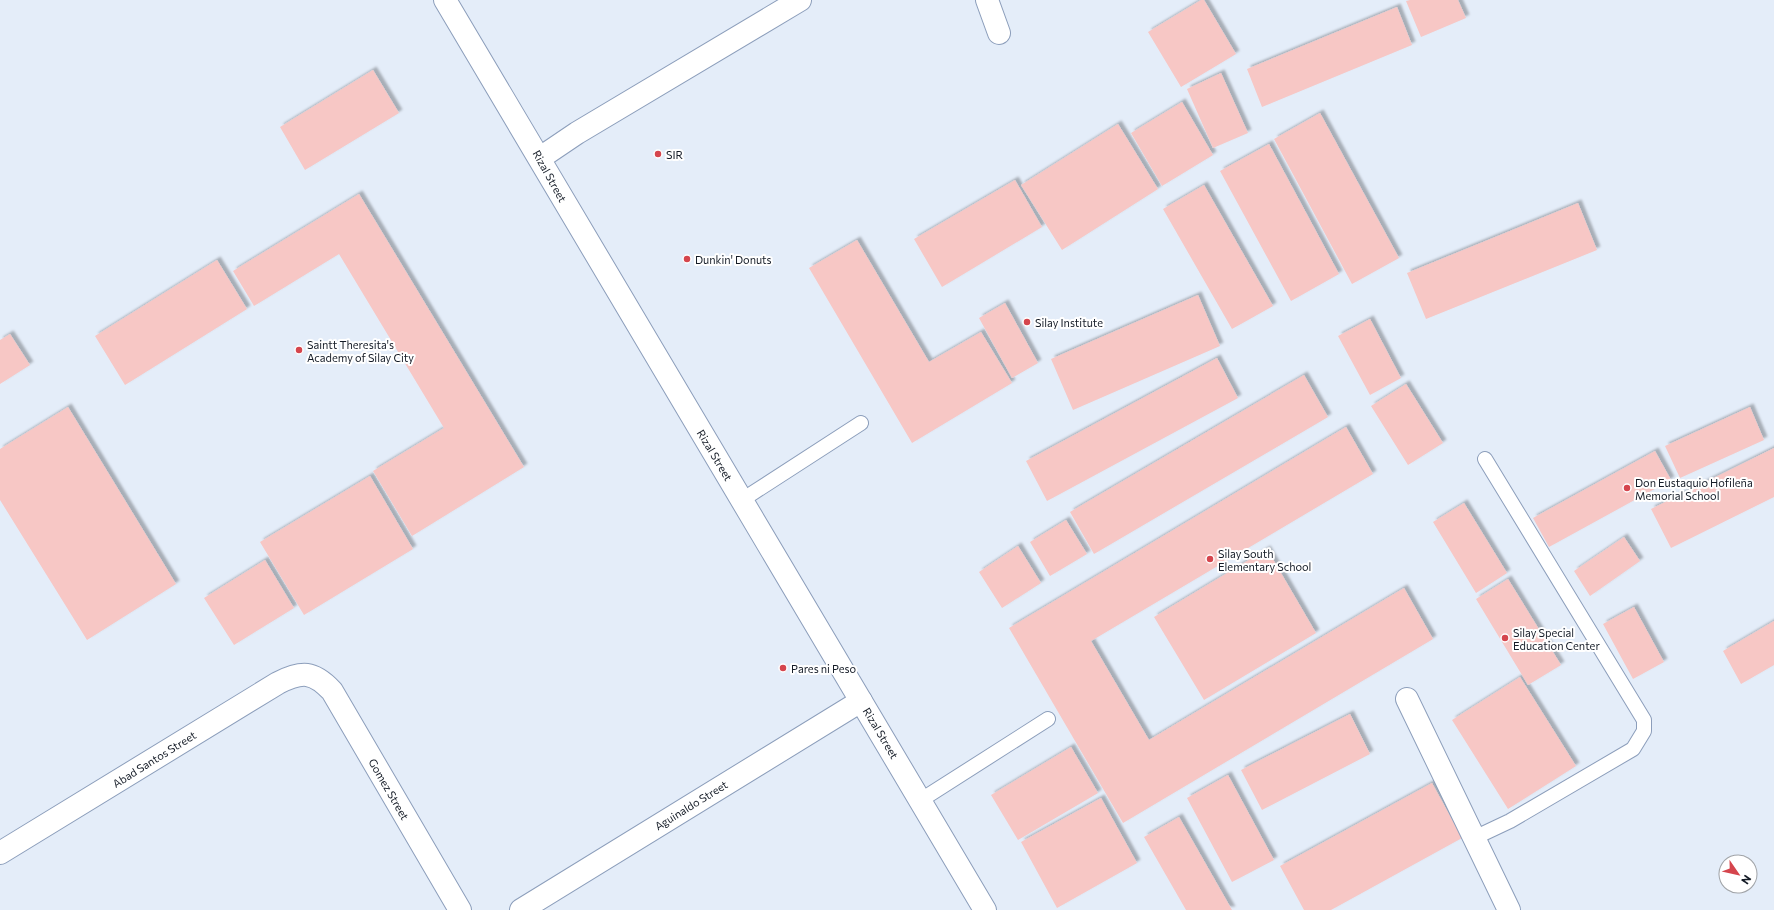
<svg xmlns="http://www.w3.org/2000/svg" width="1774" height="910" font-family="Commissioner,sans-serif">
	<defs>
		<filter id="shadow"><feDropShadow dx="3.5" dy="-3.5" stdDeviation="1" flood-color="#0004"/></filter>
	</defs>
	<rect width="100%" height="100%" fill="#e4edf9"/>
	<path fill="#f7c7c5" filter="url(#shadow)" d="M 1201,0 L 1204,0 L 1236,54 L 1181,87 L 1148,32 Z
		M 1410,0 L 1458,0 L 1466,18 L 1421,37 L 1406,1 Z
		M 1397,7 L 1412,45 L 1262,107 L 1247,69 Z
		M 373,70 L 399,113 L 305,170 L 280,127 Z
		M 1221,73 L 1248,133 L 1213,148 L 1187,89 Z
		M 1182,102 L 1213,155 L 1162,186 L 1131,133 Z
		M 1320,113 L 1399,258 L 1352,284 L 1274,139 Z
		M 1118,124 L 1158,189 L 1062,250 L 1021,185 Z
		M 1269,144 L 1339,274 L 1291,301 L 1220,171 Z
		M 1015,180 L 1042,227 L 942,287 L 914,239 Z
		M 1204,185 L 1273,306 L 1232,329 L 1163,209 Z
		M 359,194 L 524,467 L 412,536 L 373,471 L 444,428 L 339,254 L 254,306 L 233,271 Z
		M 1578,203 L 1597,250 L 1426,319 L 1407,273 Z
		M 857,240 L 929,362 L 981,332 L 1012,383 L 912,443 L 809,268 Z
		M 217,260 L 247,309 L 125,385 L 95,336 Z
		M 1198,295 L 1220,346 L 1073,410 L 1051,359 Z
		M 1005,303 L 1038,363 L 1012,378 L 979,318 Z
		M 1370,319 L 1401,378 L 1370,395 L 1338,336 Z
		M 10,334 L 30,365 L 0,384 L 0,340 Z
		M 1217,358 L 1238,398 L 1047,501 L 1026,461 Z
		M 1304,375 L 1328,417 L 1094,554 L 1070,512 Z
		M 1406,384 L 1443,443 L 1408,465 L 1371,406 Z
		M 68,407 L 176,584 L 87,640 L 0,500 L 0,449 Z
		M 1750,407 L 1764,440 L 1680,478 L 1665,446 Z
		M 1346,427 L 1373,474 L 1091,641 L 1149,740 L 1404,588 L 1433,639 L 1123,823 L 1009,628 Z
		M 1774,448 L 1774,497 L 1671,548 L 1651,509 Z
		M 1655,451 L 1671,480 L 1549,547 L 1533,518 Z
		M 370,476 L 413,549 L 304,615 L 260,542 Z
		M 1464,503 L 1507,573 L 1476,593 L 1433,522 Z
		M 1066,520 L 1087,554 L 1050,576 L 1030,542 Z
		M 1624,537 L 1640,561 L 1590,596 L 1574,571 Z
		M 1018,546 L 1041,583 L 1002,608 L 979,572 Z
		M 1267,549 L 1316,633 L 1204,700 L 1154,617 Z
		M 265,560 L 294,608 L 234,645 L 204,598 Z
		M 1508,579 L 1561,665 L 1528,685 L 1476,599 Z
		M 1634,607 L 1664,662 L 1633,679 L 1603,624 Z
		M 1774,621 L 1774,665 L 1741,684 L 1723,651 Z
		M 1520,677 L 1576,766 L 1508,809 L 1452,720 Z
		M 1350,714 L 1370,754 L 1262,810 L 1241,770 Z
		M 1071,747 L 1098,793 L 1018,840 L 991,795 Z
		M 1228,775 L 1274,860 L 1232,882 L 1187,798 Z
		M 1432,783 L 1462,838 L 1331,910 L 1304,910 L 1280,866 Z
		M 1101,798 L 1137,863 L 1057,908 L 1021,842 Z
		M 1179,817 L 1232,910 L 1186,910 L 1144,837 Z"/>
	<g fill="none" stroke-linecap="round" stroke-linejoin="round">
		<g stroke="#8c9ebb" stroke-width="16">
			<path id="service" d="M 742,500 L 861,423
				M 921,800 L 1048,719
				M 1474,838 L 1510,821 L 1633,749 L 1644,731 L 1644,720 L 1485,459"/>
		</g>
		<g stroke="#8c9ebb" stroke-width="24">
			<path id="minor" d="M 987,0 L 999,33
				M 540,158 L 577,133 L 800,0
				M 1407,699 L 1509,910
				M 0,853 L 278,683 C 302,671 313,671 332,691 L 460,910
				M 521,910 L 861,701"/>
		</g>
		<g stroke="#8c9ebb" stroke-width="24">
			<path id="primary" d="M 445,0 L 985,910"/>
		</g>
		<use href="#service" stroke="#fff" stroke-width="14"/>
		<use href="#minor" stroke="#fff" stroke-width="22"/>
		<use href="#primary" stroke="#fff" stroke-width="22"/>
	</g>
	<g fill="#d5454d" stroke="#fff" stroke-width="1.5">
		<circle cx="658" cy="154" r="4"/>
		<circle cx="687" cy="259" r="4"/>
		<circle cx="1027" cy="322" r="4"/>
		<circle cx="299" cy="350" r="4"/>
		<circle cx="1627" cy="488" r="4"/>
		<circle cx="1210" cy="559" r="4"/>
		<circle cx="1505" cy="638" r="4"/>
		<circle cx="783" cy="668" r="4"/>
	</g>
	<g text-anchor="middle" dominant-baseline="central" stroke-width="4" stroke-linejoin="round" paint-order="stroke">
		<g font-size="11" fill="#141b26" stroke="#fff" text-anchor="start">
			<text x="666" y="154">SIR</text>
			<text x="695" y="259">Dunkin' Donuts</text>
			<text x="1035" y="322">Silay Institute</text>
			<text x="307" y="344">Saintt Theresita's<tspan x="307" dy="13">Academy of Silay City</tspan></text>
			<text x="1635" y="482">Don Eustaquio Hofileña<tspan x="1635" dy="13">Memorial School</tspan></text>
			<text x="1218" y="553">Silay South<tspan x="1218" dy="13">Elementary School</tspan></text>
			<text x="1513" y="632">Silay Special<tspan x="1513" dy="13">Education Center</tspan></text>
			<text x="791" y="668">Pares ni Peso</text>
		</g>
		<g font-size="11" fill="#141b26" stroke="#fff">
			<text transform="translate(550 176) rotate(61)">Rizal Street</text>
			<text transform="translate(715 455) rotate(59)">Rizal Street</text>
			<text transform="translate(881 733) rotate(59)">Rizal Street</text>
			<text transform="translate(154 759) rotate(-32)">Abad Santos Street</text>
			<text transform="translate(389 789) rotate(60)">Gomez Street</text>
			<text transform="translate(691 805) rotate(-32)">Aguinaldo Street</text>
		</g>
	</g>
	<g transform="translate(1738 874) rotate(124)"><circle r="19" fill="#ffffff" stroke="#a1a4a8"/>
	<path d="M0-3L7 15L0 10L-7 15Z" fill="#d5454d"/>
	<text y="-6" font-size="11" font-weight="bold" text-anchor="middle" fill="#141b26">N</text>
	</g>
</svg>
